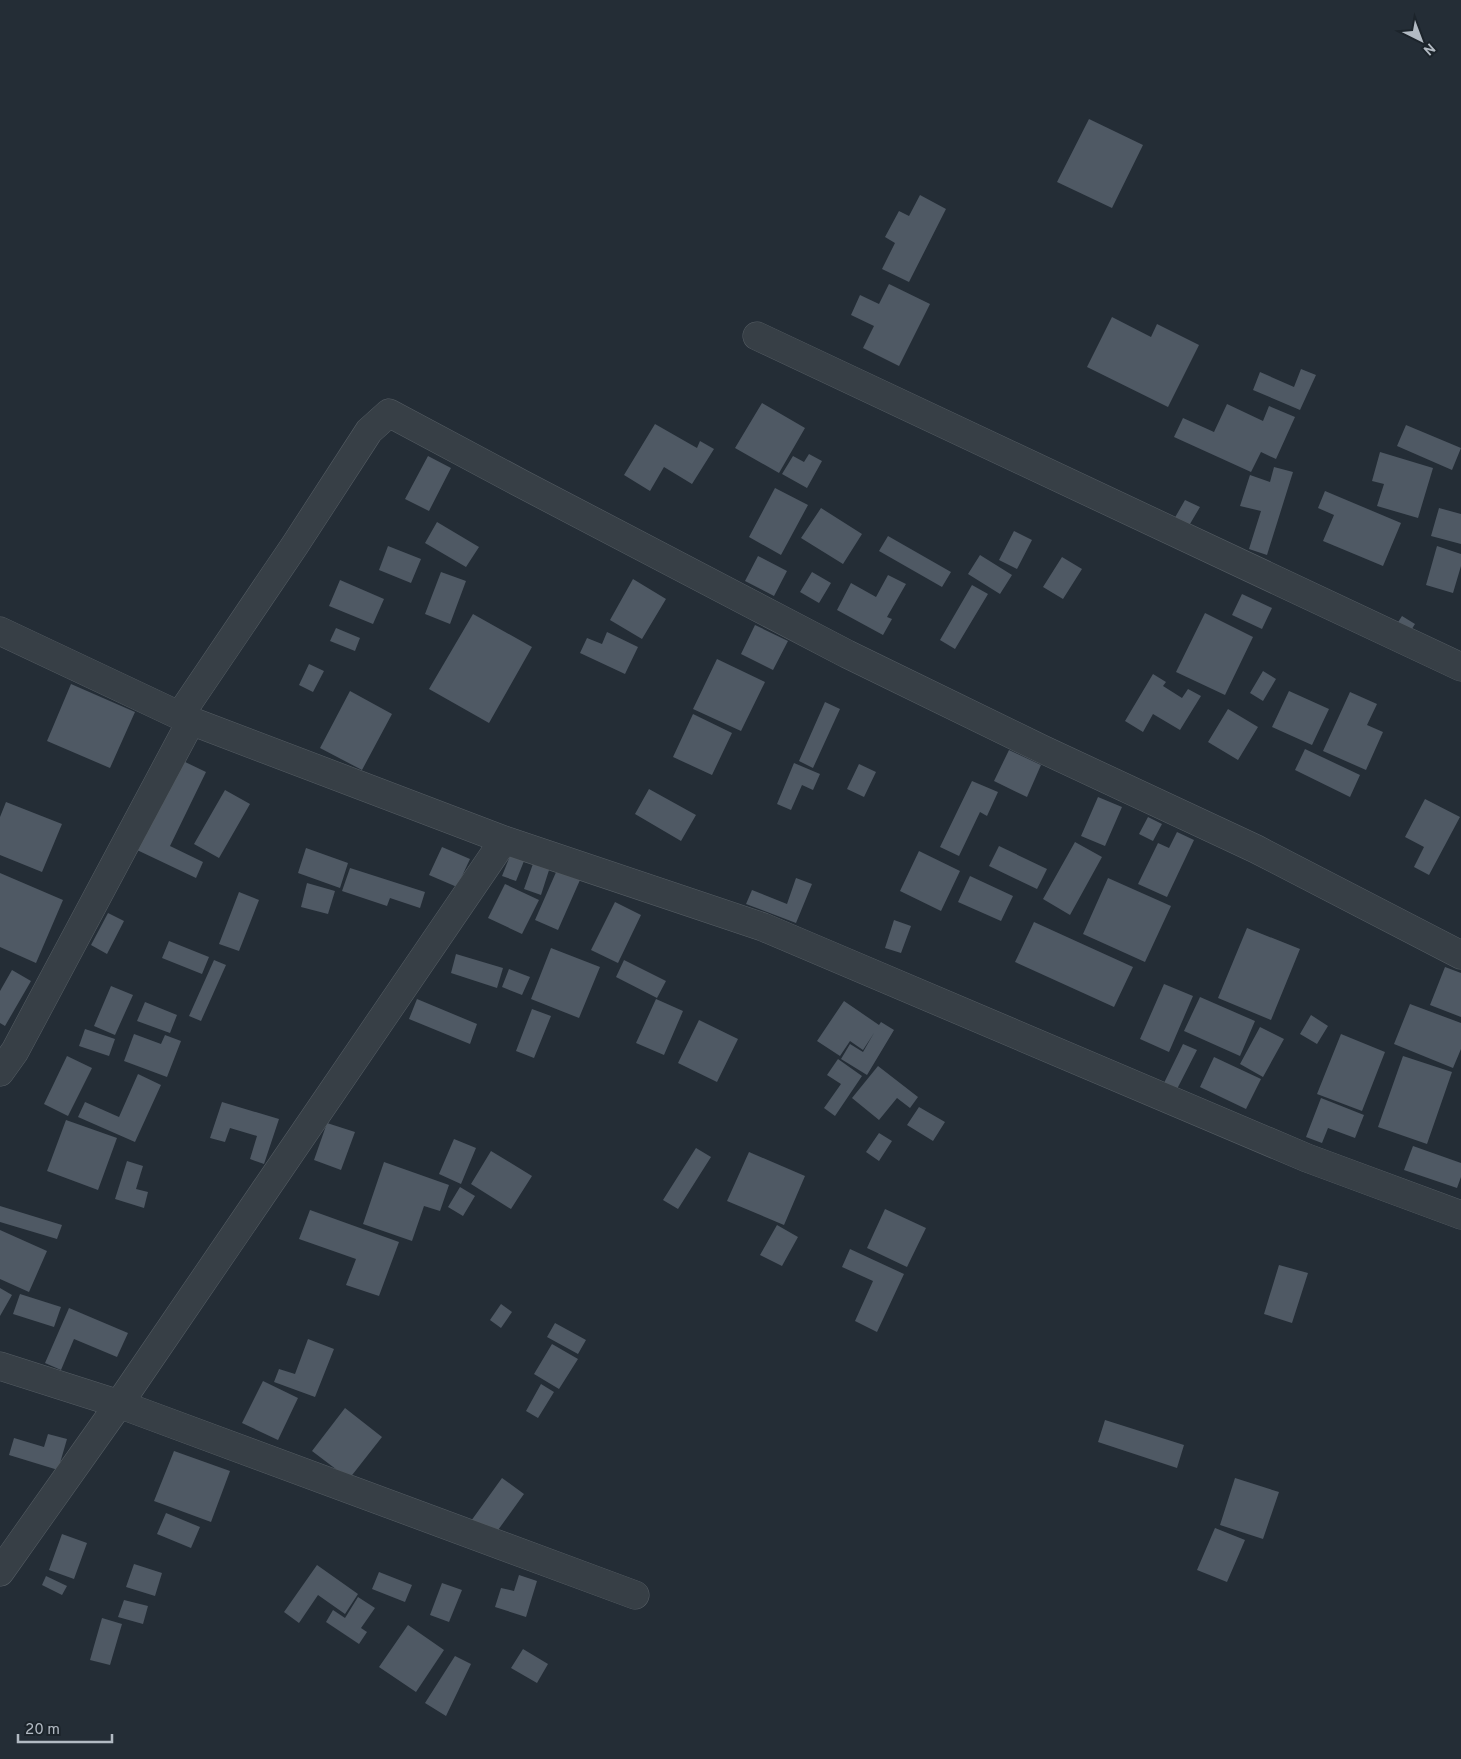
<svg xmlns="http://www.w3.org/2000/svg" width="1461" height="1759" font-family="Overpass,sans-serif">
	<rect width="100%" height="100%" fill="#242d36"/>
	<path fill="#4f5964" d="M 1089,119 L 1143,145 L 1112,208 L 1057,182 Z
		M 920,195 L 946,209 L 909,282 L 882,269 L 895,243 L 885,237 L 899,211 L 909,216 Z
		M 889,284 L 930,304 L 899,366 L 863,348 L 874,326 L 851,315 L 860,295 L 879,304 Z
		M 1112,317 L 1151,337 L 1157,324 L 1199,345 L 1168,407 L 1087,367 Z
		M 1301,369 L 1316,375 L 1300,410 L 1253,390 L 1260,372 L 1294,387 Z
		M 762,403 L 805,428 L 779,473 L 735,448 Z
		M 1227,404 L 1263,421 L 1269,406 L 1295,417 L 1276,459 L 1261,452 L 1251,472 L 1174,437 L 1183,418 L 1214,432 Z
		M 655,424 L 697,448 L 700,441 L 714,449 L 692,484 L 664,467 L 650,491 L 624,475 Z
		M 1406,425 L 1461,448 L 1452,470 L 1397,446 Z
		M 1380,452 L 1433,468 L 1418,518 L 1377,506 L 1384,484 L 1372,481 Z
		M 809,454 L 822,461 L 807,488 L 782,474 L 793,456 L 804,462 Z
		M 428,456 L 451,468 L 429,511 L 405,499 Z
		M 1274,467 L 1293,472 L 1267,555 L 1249,549 L 1261,511 L 1240,506 L 1250,475 L 1270,482 Z
		M 775,488 L 808,505 L 781,555 L 749,537 Z
		M 1325,491 L 1401,523 L 1383,566 L 1323,541 L 1334,515 L 1318,508 Z
		M 1185,500 L 1200,507 L 1187,529 L 1173,521 Z
		M 821,508 L 862,534 L 843,564 L 801,538 Z
		M 1439,508 L 1461,514 L 1461,544 L 1431,536 Z
		M 437,522 L 479,547 L 466,567 L 425,543 Z
		M 1014,531 L 1032,540 L 1017,569 L 999,560 Z
		M 888,536 L 951,572 L 942,587 L 879,551 Z
		M 388,546 L 421,559 L 411,583 L 379,570 Z
		M 1437,546 L 1461,554 L 1461,566 L 1453,593 L 1426,585 Z
		M 980,555 L 1012,575 L 1000,594 L 968,574 Z
		M 758,556 L 787,571 L 774,596 L 745,581 Z
		M 1062,557 L 1082,569 L 1063,599 L 1043,587 Z
		M 441,572 L 466,581 L 450,624 L 425,614 Z
		M 812,572 L 831,583 L 819,603 L 800,592 Z
		M 888,575 L 906,584 L 887,617 L 892,619 L 883,635 L 837,610 L 851,583 L 876,597 Z
		M 633,579 L 666,599 L 642,639 L 610,620 Z
		M 340,580 L 384,599 L 373,624 L 329,606 Z
		M 972,585 L 988,594 L 955,649 L 940,640 Z
		M 1242,594 L 1272,608 L 1262,629 L 1232,615 Z
		M 1205,613 L 1253,637 L 1225,695 L 1176,672 Z
		M 473,614 L 532,647 L 489,723 L 429,689 Z
		M 1402,616 L 1415,624 L 1408,635 L 1395,627 Z
		M 755,625 L 788,641 L 773,670 L 741,654 Z
		M 336,628 L 360,638 L 355,651 L 330,641 Z
		M 607,632 L 638,647 L 625,674 L 580,653 L 587,638 L 602,644 Z
		M 717,659 L 765,682 L 741,731 L 693,709 Z
		M 309,664 L 324,671 L 313,692 L 299,685 Z
		M 1263,671 L 1276,679 L 1263,701 L 1250,693 Z
		M 1153,674 L 1166,682 L 1163,686 L 1182,698 L 1188,689 L 1201,696 L 1180,730 L 1153,714 L 1143,732 L 1125,721 Z
		M 71,684 L 135,712 L 110,768 L 47,741 Z
		M 350,691 L 392,714 L 362,770 L 320,748 Z
		M 1289,691 L 1329,709 L 1312,745 L 1272,727 Z
		M 1350,692 L 1377,704 L 1367,725 L 1383,732 L 1366,770 L 1323,751 Z
		M 825,702 L 840,709 L 813,768 L 799,761 Z
		M 1228,709 L 1258,727 L 1238,760 L 1208,742 Z
		M 693,714 L 732,733 L 712,775 L 673,757 Z
		M 1305,749 L 1360,775 L 1350,797 L 1295,770 Z
		M 1009,750 L 1041,765 L 1027,797 L 994,781 Z
		M 181,760 L 206,772 L 170,846 L 203,862 L 196,878 L 137,850 Z
		M 794,763 L 820,774 L 813,790 L 802,785 L 791,810 L 777,804 Z
		M 859,764 L 876,772 L 864,797 L 847,789 Z
		M 972,781 L 998,792 L 987,816 L 980,812 L 959,856 L 940,847 Z
		M 649,789 L 696,815 L 681,841 L 635,814 Z
		M 225,790 L 250,804 L 219,858 L 194,844 Z
		M 1098,797 L 1122,807 L 1105,846 L 1081,836 Z
		M 1425,799 L 1460,817 L 1429,875 L 1414,867 L 1424,847 L 1405,837 Z
		M 6,802 L 62,824 L 42,872 L 0,855 L 0,817 Z
		M 1148,817 L 1162,824 L 1153,841 L 1139,834 Z
		M 1177,832 L 1194,840 L 1167,897 L 1138,884 L 1158,843 L 1169,848 Z
		M 1075,842 L 1102,857 L 1070,915 L 1043,899 Z
		M 999,846 L 1047,869 L 1037,889 L 989,866 Z
		M 442,847 L 470,859 L 457,887 L 429,875 Z
		M 306,848 L 348,863 L 340,888 L 298,873 Z
		M 919,851 L 960,871 L 941,911 L 900,891 Z
		M 510,856 L 524,861 L 516,881 L 502,876 Z
		M 534,861 L 550,867 L 541,895 L 524,889 Z
		M 350,868 L 425,892 L 420,908 L 390,898 L 387,906 L 342,891 Z
		M 557,870 L 580,880 L 558,930 L 535,920 Z
		M 0,873 L 63,900 L 36,963 L 0,947 Z
		M 970,876 L 1013,896 L 1001,921 L 958,902 Z
		M 796,878 L 812,884 L 796,923 L 746,904 L 752,890 L 787,904 Z
		M 1108,878 L 1171,906 L 1145,962 L 1083,934 Z
		M 307,883 L 335,891 L 328,914 L 301,907 Z
		M 505,884 L 539,900 L 522,934 L 488,918 Z
		M 239,892 L 259,900 L 239,951 L 219,944 Z
		M 615,902 L 641,915 L 618,963 L 591,950 Z
		M 108,913 L 124,921 L 107,954 L 91,945 Z
		M 894,920 L 911,926 L 901,953 L 885,948 Z
		M 1034,922 L 1133,967 L 1114,1007 L 1015,962 Z
		M 1247,928 L 1300,949 L 1271,1020 L 1218,998 Z
		M 169,941 L 209,957 L 202,974 L 162,958 Z
		M 551,948 L 600,967 L 579,1018 L 531,999 Z
		M 456,954 L 503,968 L 497,988 L 451,973 Z
		M 214,960 L 226,965 L 201,1021 L 189,1016 Z
		M 624,960 L 666,981 L 657,998 L 616,977 Z
		M 1445,967 L 1461,973 L 1461,1017 L 1430,1005 Z
		M 509,969 L 530,977 L 522,995 L 502,987 Z
		M 12,970 L 31,981 L 5,1026 L 0,1023 L 0,991 Z
		M 1164,984 L 1193,996 L 1169,1052 L 1140,1039 Z
		M 111,986 L 133,995 L 115,1035 L 94,1026 Z
		M 1200,997 L 1255,1021 L 1240,1056 L 1184,1031 Z
		M 417,999 L 477,1024 L 470,1044 L 409,1019 Z
		M 656,999 L 683,1011 L 664,1055 L 636,1043 Z
		M 844,1001 L 879,1025 L 881,1022 L 894,1030 L 867,1075 L 841,1059 L 850,1044 L 863,1052 L 874,1033 L 863,1050 L 850,1041 L 840,1056 L 817,1041 Z
		M 145,1002 L 177,1015 L 170,1033 L 137,1021 Z
		M 1410,1004 L 1461,1023 L 1461,1049 L 1453,1068 L 1394,1044 Z
		M 532,1009 L 551,1016 L 534,1058 L 516,1051 Z
		M 1311,1015 L 1328,1026 L 1317,1044 L 1300,1034 Z
		M 699,1020 L 738,1039 L 717,1082 L 678,1063 Z
		M 1260,1027 L 1284,1039 L 1263,1077 L 1240,1064 Z
		M 85,1029 L 115,1039 L 109,1056 L 79,1046 Z
		M 134,1034 L 161,1044 L 165,1035 L 181,1041 L 167,1077 L 124,1061 Z
		M 1341,1034 L 1385,1052 L 1362,1111 L 1317,1094 Z
		M 1183,1044 L 1197,1050 L 1176,1091 L 1163,1085 Z
		M 67,1056 L 92,1068 L 68,1116 L 44,1104 Z
		M 1403,1056 L 1452,1072 L 1427,1144 L 1378,1127 Z
		M 1214,1057 L 1261,1079 L 1246,1109 L 1200,1087 Z
		M 838,1059 L 862,1076 L 835,1116 L 824,1108 L 841,1084 L 827,1075 Z
		M 878,1066 L 918,1097 L 910,1108 L 897,1098 L 879,1120 L 852,1098 Z
		M 138,1074 L 161,1085 L 135,1142 L 78,1117 L 85,1102 L 119,1117 Z
		M 1321,1098 L 1364,1115 L 1355,1138 L 1328,1128 L 1322,1143 L 1306,1137 Z
		M 222,1102 L 279,1119 L 264,1164 L 250,1159 L 257,1136 L 230,1128 L 225,1142 L 210,1138 Z
		M 919,1107 L 945,1122 L 933,1141 L 907,1125 Z
		M 66,1120 L 117,1138 L 98,1190 L 47,1171 Z
		M 327,1123 L 355,1132 L 341,1170 L 314,1160 Z
		M 879,1133 L 892,1141 L 879,1161 L 866,1152 Z
		M 454,1139 L 476,1148 L 461,1184 L 439,1174 Z
		M 1413,1146 L 1461,1163 L 1461,1177 L 1457,1188 L 1404,1170 Z
		M 696,1148 L 711,1157 L 678,1209 L 663,1200 Z
		M 491,1151 L 532,1176 L 511,1209 L 471,1184 Z
		M 749,1152 L 805,1176 L 784,1225 L 727,1201 Z
		M 127,1161 L 143,1166 L 136,1189 L 148,1192 L 144,1208 L 115,1199 Z
		M 384,1162 L 449,1185 L 440,1211 L 424,1206 L 412,1241 L 363,1224 Z
		M 460,1187 L 475,1196 L 463,1216 L 448,1207 Z
		M 0,1206 L 62,1225 L 57,1239 L 0,1222 Z
		M 885,1209 L 926,1228 L 907,1267 L 867,1248 Z
		M 310,1210 L 399,1242 L 379,1296 L 346,1285 L 356,1259 L 299,1239 Z
		M 777,1225 L 798,1237 L 782,1266 L 760,1255 Z
		M 0,1230 L 47,1251 L 29,1292 L 0,1279 Z
		M 850,1249 L 904,1274 L 877,1332 L 855,1321 L 873,1281 L 842,1267 Z
		M 1279,1265 L 1308,1273 L 1292,1323 L 1264,1314 Z
		M 0,1288 L 12,1295 L 0,1316 Z
		M 20,1294 L 61,1307 L 54,1327 L 13,1314 Z
		M 501,1304 L 512,1312 L 501,1328 L 490,1320 Z
		M 69,1308 L 128,1333 L 117,1357 L 74,1339 L 61,1370 L 45,1363 Z
		M 555,1323 L 586,1340 L 578,1354 L 547,1337 Z
		M 308,1339 L 334,1349 L 315,1397 L 274,1382 L 279,1369 L 295,1374 Z
		M 552,1344 L 578,1359 L 559,1389 L 534,1374 Z
		M 263,1381 L 298,1398 L 278,1440 L 242,1423 Z
		M 541,1384 L 554,1392 L 538,1418 L 526,1411 Z
		M 345,1408 L 382,1437 L 349,1479 L 312,1451 Z
		M 1105,1420 L 1184,1445 L 1177,1468 L 1098,1442 Z
		M 48,1434 L 67,1439 L 58,1470 L 9,1455 L 14,1438 L 44,1447 Z
		M 174,1451 L 230,1471 L 211,1522 L 154,1501 Z
		M 502,1478 L 524,1494 L 493,1537 L 471,1521 Z
		M 1235,1478 L 1279,1492 L 1263,1539 L 1220,1525 Z
		M 166,1513 L 200,1527 L 191,1548 L 157,1534 Z
		M 1215,1528 L 1245,1540 L 1227,1582 L 1197,1570 Z
		M 62,1534 L 87,1543 L 74,1579 L 49,1570 Z
		M 134,1564 L 162,1573 L 155,1596 L 126,1587 Z
		M 317,1565 L 358,1594 L 345,1614 L 318,1595 L 299,1623 L 284,1612 Z
		M 379,1572 L 412,1585 L 405,1602 L 372,1589 Z
		M 519,1575 L 537,1581 L 526,1617 L 495,1607 L 501,1588 L 514,1591 Z
		M 46,1576 L 67,1586 L 62,1595 L 42,1585 Z
		M 442,1583 L 462,1590 L 449,1622 L 430,1615 Z
		M 358,1597 L 375,1608 L 361,1628 L 367,1632 L 359,1644 L 326,1622 L 333,1610 L 345,1618 Z
		M 124,1600 L 148,1606 L 143,1624 L 118,1617 Z
		M 102,1618 L 122,1624 L 110,1665 L 90,1660 Z
		M 408,1625 L 444,1650 L 416,1692 L 379,1667 Z
		M 523,1649 L 548,1664 L 537,1683 L 511,1668 Z
		M 455,1656 L 471,1664 L 446,1716 L 425,1703 Z"/>
	<g fill="none" stroke-linecap="round" stroke-linejoin="round">
		<g stroke="#555d64" stroke-width="29">
			<path id="minor" d="M 757,336 L 1461,667
				M 0,631 L 191,721 L 504,840 L 763,927 L 1307,1158 L 1461,1215
				M 180,715 L 295,545 L 369,431 L 389,413 L 522,484 L 847,654 L 1042,749 L 1256,849 L 1461,955
				M 0,1072 L 15,1051 L 191,721
				M 0,1366 L 119,1404 L 635,1595
				M 0,1572 L 119,1404 L 504,840"/>
		</g>
		<use href="#minor" stroke="#373f46" stroke-width="28"/>
	</g>
	<g transform="translate(1421 40) rotate(138)" stroke="#1c242b" stroke-width="4" paint-order="stroke">
	<path d="M0-4L9 19L0 12L-9 19Z" fill="#b2bac3"/>
	<text y="-8" font-size="14" font-weight="bold" text-anchor="middle" fill="#b2bac3">N</text>
	</g>
	<path d="M18 1734v8h94v-8" fill="none" stroke="#b2bac3" stroke-width="2.5"/>
	<text x="25" y="1734" font-size="15" fill="#b2bac3" stroke="#1c242b" stroke-width="4" paint-order="stroke">20 m</text>
</svg>
